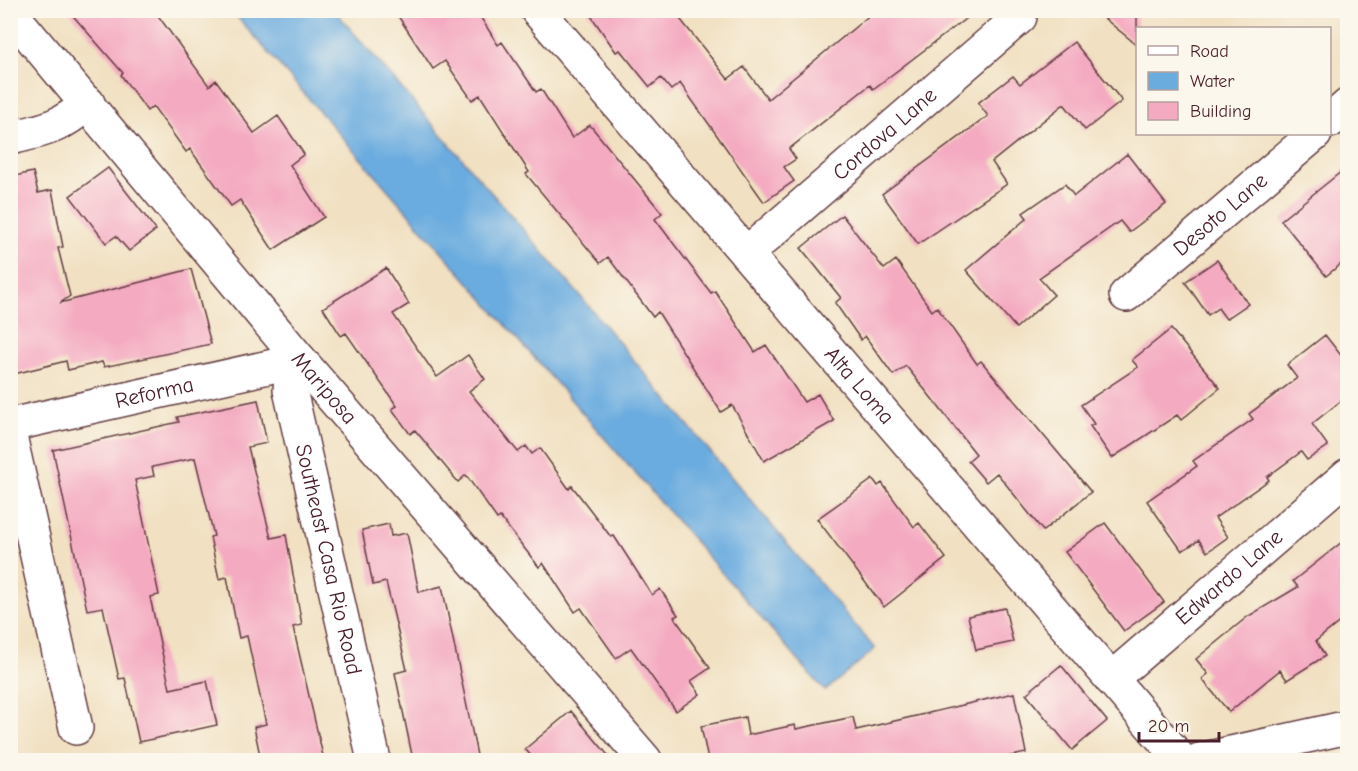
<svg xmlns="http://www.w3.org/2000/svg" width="1358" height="771" font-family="'Comic Neue',sans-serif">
	<rect width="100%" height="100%" fill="#fbf7ec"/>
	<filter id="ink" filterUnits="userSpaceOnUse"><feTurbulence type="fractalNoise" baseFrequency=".0167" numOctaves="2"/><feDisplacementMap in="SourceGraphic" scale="12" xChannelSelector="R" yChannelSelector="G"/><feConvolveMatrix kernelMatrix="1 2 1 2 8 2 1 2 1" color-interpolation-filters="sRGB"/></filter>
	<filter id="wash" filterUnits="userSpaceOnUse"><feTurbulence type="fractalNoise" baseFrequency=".008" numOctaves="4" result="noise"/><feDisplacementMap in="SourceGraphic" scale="24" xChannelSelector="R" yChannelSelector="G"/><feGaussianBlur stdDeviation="1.35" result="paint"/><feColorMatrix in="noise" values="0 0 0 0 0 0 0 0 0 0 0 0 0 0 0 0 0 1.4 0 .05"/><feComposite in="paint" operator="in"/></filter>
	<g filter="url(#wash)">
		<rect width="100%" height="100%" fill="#f1e0c1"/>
		<path fill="#6bacdf" stroke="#5a6685" stroke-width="1.5" d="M 232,11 L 335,11 L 576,291 L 875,649 L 825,691 Z"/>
		<g id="blocks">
			<path fill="#f4aac1" d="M 68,10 L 154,10 L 209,86 L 216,80 L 254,133 L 278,116 L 304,154 L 290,165 L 324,217 L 273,250 L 240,200 L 231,206 L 190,149 L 186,152 L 153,106 L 147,111 L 121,75 L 123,73 Z
				M 394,10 L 476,10 L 498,45 L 502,42 L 536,92 L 541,89 L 572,138 L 590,125 L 662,213 L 655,219 L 711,293 L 715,291 L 755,352 L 766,345 L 804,402 L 818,394 L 834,421 L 764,461 L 732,405 L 721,412 L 658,312 L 653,317 L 608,257 L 600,263 L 526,174 L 529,172 L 480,95 L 472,100 L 445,61 L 433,69 Z
				M 587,10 L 673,10 L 728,79 L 744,67 L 768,99 L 876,10 L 977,10 L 873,89 L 870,85 L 789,149 L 796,159 L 784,167 L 794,181 L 764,202 L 680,83 L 671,90 L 661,78 L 650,87 L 620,50 L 616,52 Z
				M 1094,10 L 1137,10 L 1137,45 Z
				M 1074,42 L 1122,101 L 1085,130 L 1064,104 L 992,162 L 1007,184 L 918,244 L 882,194 L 988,116 L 978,103 L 1013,76 L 1020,84 Z
				M 1127,154 L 1166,204 L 1129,232 L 1120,221 L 1039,278 L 1054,295 L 1016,328 L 966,270 L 1027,218 L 1023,213 L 1065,184 L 1074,196 Z
				M 1347,167 L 1347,259 L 1326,276 L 1281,220 Z
				M 108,168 L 156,230 L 129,251 L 116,236 L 106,243 L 70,196 Z
				M 33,172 L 38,193 L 52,190 L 63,247 L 58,248 L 70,296 L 60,303 L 191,269 L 211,344 L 104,367 L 102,362 L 68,370 L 66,361 L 10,375 L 10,177 Z
				M 842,215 L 884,269 L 896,260 L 932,311 L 937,307 L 977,364 L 981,361 L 1091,492 L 1043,531 L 997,473 L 986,482 L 968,461 L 976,454 L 906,366 L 893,375 L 865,336 L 861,340 L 835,303 L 841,298 L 801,248 Z
				M 1217,260 L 1248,304 L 1226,319 L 1218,308 L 1208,315 L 1185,282 Z
				M 386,268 L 409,304 L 393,314 L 437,377 L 468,355 L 485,379 L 469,391 L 518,452 L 526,446 L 532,454 L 540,448 L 569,489 L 572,486 L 611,537 L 614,536 L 652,595 L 660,589 L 678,615 L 674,617 L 710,668 L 691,681 L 700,694 L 676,711 L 631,648 L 616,658 L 581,608 L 575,612 L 543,563 L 539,567 L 500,517 L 497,519 L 466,475 L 458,482 L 415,430 L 410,434 L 392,409 L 397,406 L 346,333 L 341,336 L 323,308 Z
				M 1171,329 L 1220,388 L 1181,420 L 1177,415 L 1112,458 L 1090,426 L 1094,424 L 1081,405 L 1138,367 L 1132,360 Z
				M 1325,335 L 1347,363 L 1347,396 L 1312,424 L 1328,446 L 1307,460 L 1301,452 L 1267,477 L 1269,480 L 1215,518 L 1228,537 L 1207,552 L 1199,540 L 1182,551 L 1147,501 L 1197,466 L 1193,461 L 1253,419 L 1249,414 L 1297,378 L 1287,365 Z
				M 258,400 L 267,443 L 248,447 L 271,538 L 286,535 L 302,625 L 293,627 L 324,760 L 261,760 L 254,727 L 266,724 L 247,636 L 239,638 L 227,577 L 219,579 L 210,537 L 214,536 L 195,458 L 152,467 L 154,476 L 135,480 L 159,595 L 150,597 L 170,689 L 207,681 L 217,725 L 139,742 L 125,678 L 119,679 L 103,607 L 87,610 L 53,450 L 179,422 L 177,417 Z
				M 873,479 L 878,486 L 882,483 L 914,527 L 919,523 L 946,558 L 884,607 L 817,519 Z
				M 1105,523 L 1164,602 L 1124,631 L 1065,552 Z
				M 389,524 L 391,536 L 407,533 L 419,592 L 442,586 L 478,760 L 413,760 L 395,673 L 407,670 L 386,582 L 373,585 L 362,530 Z
				M 1347,538 L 1347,616 L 1316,641 L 1325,656 L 1287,680 L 1280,670 L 1229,712 L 1202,679 L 1208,674 L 1196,659 L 1247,617 L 1298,587 L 1293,581 Z
				M 1005,608 L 1013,642 L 976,650 L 968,616 Z
				M 1061,665 L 1107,721 L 1072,750 L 1026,694 Z
				M 1014,693 L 1026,753 L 991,760 L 708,760 L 701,726 L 745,717 L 748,735 L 795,725 L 796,729 L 853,717 L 856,730 Z
				M 571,711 L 612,760 L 535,760 L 525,749 Z"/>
		</g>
	</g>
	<g filter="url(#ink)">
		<use href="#blocks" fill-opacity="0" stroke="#633c42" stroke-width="1.5"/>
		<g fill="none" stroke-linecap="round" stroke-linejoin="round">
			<g stroke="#633c42" stroke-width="36">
				<g id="minor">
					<path id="s1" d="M 537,10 L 1181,760"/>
					<path id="s2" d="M 10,12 L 300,360 L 645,760"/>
					<path d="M 1330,121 L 1348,105"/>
					<path d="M 10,138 C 45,130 61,127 88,103"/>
					<path id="s3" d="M 747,253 L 1020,17"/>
					<path id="s4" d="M 1126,295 L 1315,134"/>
					<path id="s5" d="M 300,360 L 291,377 L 290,390 L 374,760"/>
					<path id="s6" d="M 10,425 L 300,360"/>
					<path d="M 10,436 L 76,728"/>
					<path id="s7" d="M 1111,679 L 1348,475"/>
					<path d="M 1199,760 L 1348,727"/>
				</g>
			</g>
			<use href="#minor" stroke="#fff" stroke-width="33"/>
		</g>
	</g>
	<g text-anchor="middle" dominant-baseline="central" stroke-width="5" stroke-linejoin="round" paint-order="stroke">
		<g font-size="22" fill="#4a1f2b" stroke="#fbf7ec">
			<text stroke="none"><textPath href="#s3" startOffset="182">Cordova Lane</textPath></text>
			<text stroke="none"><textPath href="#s4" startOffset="124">Desoto Lane</textPath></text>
			<text stroke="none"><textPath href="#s1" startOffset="495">Alta Loma</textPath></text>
			<text stroke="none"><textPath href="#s2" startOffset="490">Mariposa</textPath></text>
			<text stroke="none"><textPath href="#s6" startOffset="148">Reforma</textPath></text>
			<text stroke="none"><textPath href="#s5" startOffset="206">Southeast Casa Rio Road</textPath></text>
			<text stroke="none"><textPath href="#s7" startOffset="156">Edwardo Lane</textPath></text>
		</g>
	</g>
	<rect width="1358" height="771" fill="none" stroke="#fbf7ec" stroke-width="36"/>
	<rect x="1136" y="27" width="195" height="108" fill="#fbf7ec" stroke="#b4a19f" stroke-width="1.5"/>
	<rect x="1148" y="46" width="30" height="9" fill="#ffffff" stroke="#b4a19f" stroke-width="1.5"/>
	<text x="1190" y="57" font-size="18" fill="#4a1f2b">Road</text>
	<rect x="1148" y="72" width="30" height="18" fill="#6bacdf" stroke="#b4a19f" stroke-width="1.5"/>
	<text x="1190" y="87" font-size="18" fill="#4a1f2b">Water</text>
	<rect x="1148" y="102" width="30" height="18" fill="#f4aac1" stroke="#b4a19f" stroke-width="1.5"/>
	<text x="1190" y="117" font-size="18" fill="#4a1f2b">Building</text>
	<path d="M1139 732v9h80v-9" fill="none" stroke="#4a1f2b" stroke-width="3"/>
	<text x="1148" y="732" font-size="18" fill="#4a1f2b" stroke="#fbf7ec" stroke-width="4.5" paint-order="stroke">20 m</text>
</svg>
